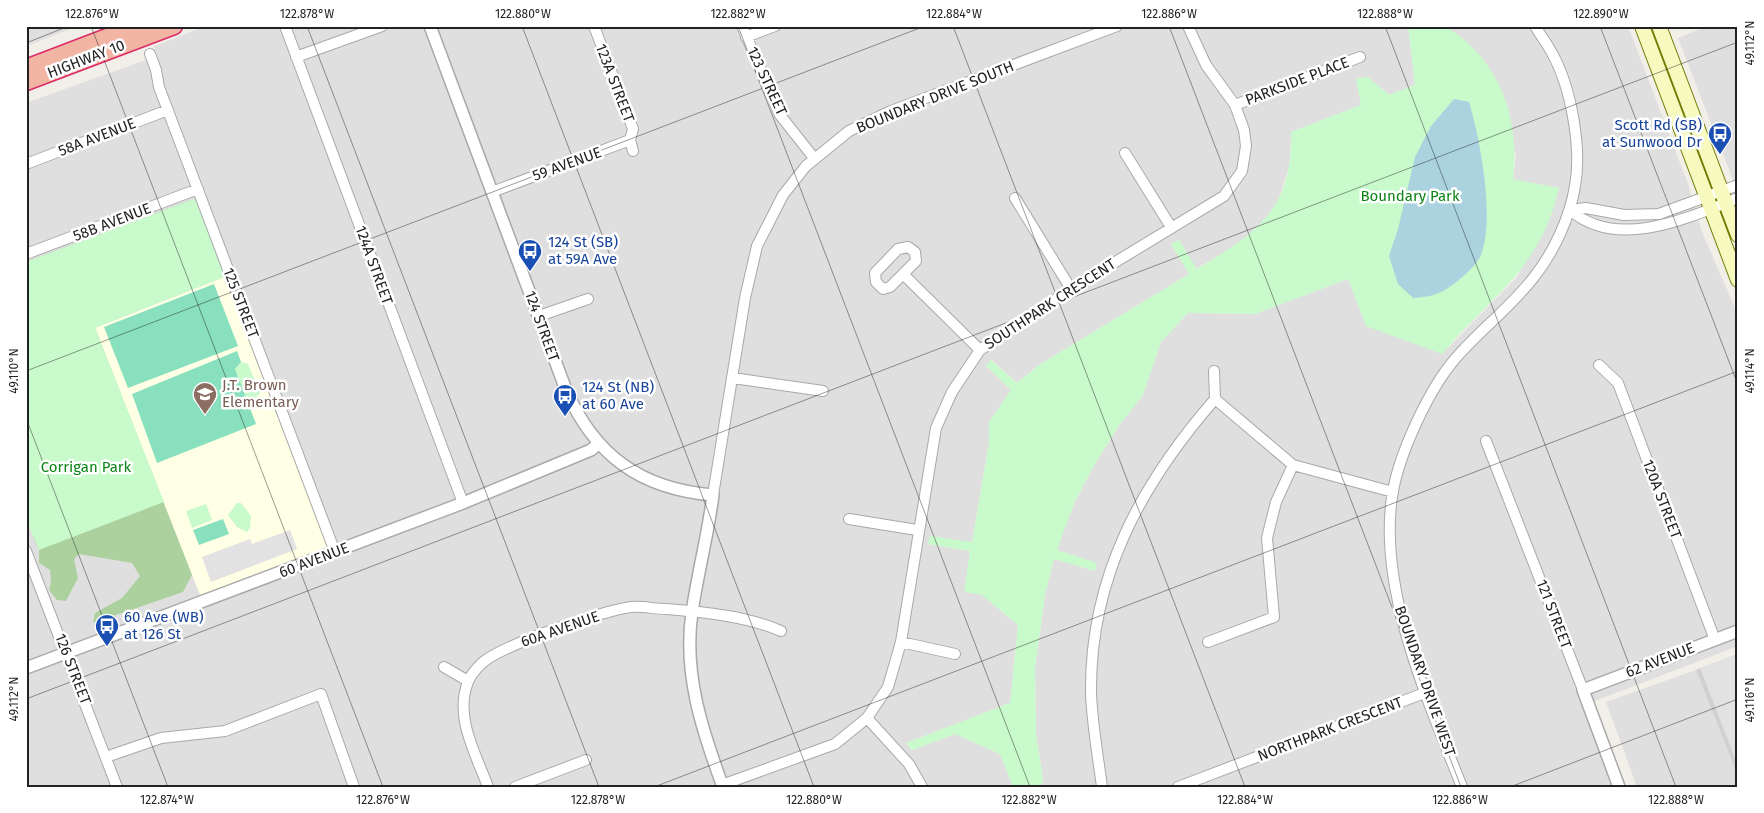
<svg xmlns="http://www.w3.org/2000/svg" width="1764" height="813" font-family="'Fira Sans',sans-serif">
	<rect width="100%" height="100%" fill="#f2efe9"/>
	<path fill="#e0dfdf" d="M 26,26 L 79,26 L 26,46 Z
		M 207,26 L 1408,26 L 1415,85 L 1389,95 L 1368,77 L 1357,79 L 1361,105 L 1291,132 L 1290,163 L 1279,199 L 1264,221 L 1241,242 L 1196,269 L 1178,240 L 1172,244 L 1189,274 L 1039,365 L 1017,383 L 992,360 L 986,366 L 1011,390 L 989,422 L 989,443 L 972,543 L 930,536 L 929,544 L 971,551 L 982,595 L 1018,625 L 1010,703 L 906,743 L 912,750 L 955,734 L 1000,754 L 1013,787 L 26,787 L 26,518 L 39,550 L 26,262 L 26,103 L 157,56 L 154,46 Z
		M 1444,26 L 1628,26 L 1688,184 L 1702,232 L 1738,315 L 1738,646 L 1587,704 L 1618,787 L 1041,787 L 1043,779 L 1036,735 L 1035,668 L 1045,595 L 1054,558 L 1094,571 L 1097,563 L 1056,550 L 1075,501 L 1096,462 L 1120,424 L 1143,395 L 1161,342 L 1188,313 L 1255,314 L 1348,279 L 1442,354 L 1517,277 L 1559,189 L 1513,179 L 1516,155 L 1468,43 Z
		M 1708,26 L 1738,26 L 1738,193 L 1678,38 Z
		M 1696,670 L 1738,776 L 1738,787 L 1637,787 L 1606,702 Z"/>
	<path fill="#ffffe5" d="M 227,276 L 332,551 L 202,600 L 95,328 Z"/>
	<path fill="#d0d0d0" d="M 1738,654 L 1738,776 L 1696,670 Z"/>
	<path fill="#add19e" d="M 197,198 L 95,328 L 192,575 L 183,592 L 93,623 L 95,613 L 122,598 L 140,576 L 132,563 L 79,554 L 74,559 L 78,578 L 66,601 L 57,600 L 49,590 L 51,582 L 50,570 L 39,563 L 39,550 L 33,536 L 26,408 L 26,262 Z"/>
	<path fill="#c8facc" d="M 1408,26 C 1418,26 1436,23 1446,27 C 1457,33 1467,42 1476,51 C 1509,88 1518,131 1513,179 L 1559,188 C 1540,270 1492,295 1442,354 L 1366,326 L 1348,279 L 1255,314 L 1188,313 L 1161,342 L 1143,395 L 1120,424 L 1096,462 L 1075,501 L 1057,550 L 1097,563 L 1095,571 L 1054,559 L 1045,595 L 1035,668 L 1036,735 L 1043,779 L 1041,787 L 1013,787 L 1000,754 L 955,734 L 912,750 L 906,743 L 1010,703 L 1018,625 L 982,595 L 964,592 L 970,551 L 928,544 L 930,536 L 972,542 L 989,443 L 989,422 L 1011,390 L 986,366 L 991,360 L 1017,383 L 1039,365 L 1189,274 L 1171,244 L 1179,240 L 1197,269 C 1257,232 1293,210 1291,132 L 1361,105 L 1356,79 L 1368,77 L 1389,95 L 1415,85 Z
		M 197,198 L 227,276 L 95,328 L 164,502 L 39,550 L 26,518 L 26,262 Z
		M 241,362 L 248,364 L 260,393 L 254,400 L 245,398 L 235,369 Z
		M 237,503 L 241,503 L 251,516 L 250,528 L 247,532 L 237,527 L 228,515 Z
		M 206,504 L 212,520 L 192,528 L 186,511 Z"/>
	<path fill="#88e0be" d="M 214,284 L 238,346 L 128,388 L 104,327 Z
		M 237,351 L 241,362 L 235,369 L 256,424 L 157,463 L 132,394 Z
		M 223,519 L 229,534 L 199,545 L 193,530 Z"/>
	<path fill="#e2e2e2" d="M 290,530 L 297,549 L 211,582 L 202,557 L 250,539 L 252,544 Z
		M 1738,654 L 1738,766 L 1700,668 Z"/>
	<path fill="#aad3df" d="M 1454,99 L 1469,102 C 1480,138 1496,222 1480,257 C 1474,269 1449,290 1436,294 C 1429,297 1421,297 1413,298 L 1398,284 L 1389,256 L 1398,229 L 1415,157 L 1431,126 Z"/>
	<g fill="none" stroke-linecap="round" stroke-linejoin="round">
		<g stroke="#a9a9a9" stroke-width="12">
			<path id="minor" d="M 285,26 L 463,503
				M 594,26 L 633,129 L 630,140 L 633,151
				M 742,26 L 780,115 L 814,158
				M 746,37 L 775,26
				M 150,54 L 156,70 L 159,87 L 335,552
				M 296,57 L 382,26
				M 1235,105 L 1360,57
				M 1125,153 L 1171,227
				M 26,164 L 168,110
				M 492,192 L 630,140
				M 1015,198 L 1071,289
				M 1570,210 C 1617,251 1688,218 1738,198
				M 1570,210 L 1586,208 L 1624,215 L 1659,214 L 1738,185
				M 908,247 L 915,252 L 916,261 L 890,287 L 883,289 L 876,282 L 875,273 L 898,249 Z
				M 26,254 L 198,189
				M 904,275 L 980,350
				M 539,316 L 588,299
				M 1599,365 L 1618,383 L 1715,640
				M 1214,371 L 1215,399
				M 733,378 L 823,391
				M 1486,441 L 1583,690
				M 713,495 L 745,298 L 757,246 L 783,195 L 806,166 L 849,131 L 891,111 L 1117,26
				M 849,519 L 917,530
				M 26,551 L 117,787
				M 901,642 L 955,654
				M 1208,642 L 1274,617 L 1267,538 L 1276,502 L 1293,465
				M 444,667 L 468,681
				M 867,718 L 909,764 L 922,787
				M 106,757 L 161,738 L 225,731 L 321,694 L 354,787
				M 722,785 L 835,744 L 867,718 L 888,687 L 901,642 L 936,428 L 952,392 L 980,350 L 1071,289 L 1224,196 L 1242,171 L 1246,146 L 1244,130 L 1235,105 L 1206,65 L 1188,26
				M 488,787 C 476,754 454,717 468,682 C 470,676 477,668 481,664 C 499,646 607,609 632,607 C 643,606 655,609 666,609 C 704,612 746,616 781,631
				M 515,787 L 586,760
				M 1102,787 C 1098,756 1092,724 1091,692 C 1090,577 1141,484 1215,399 L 1293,465 L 1393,492
				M 1178,787 L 1427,692
				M 1462,787 C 1428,701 1376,585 1393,491 C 1400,452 1429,389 1455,359 C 1480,330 1511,307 1534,277 C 1554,252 1570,217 1575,186 C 1582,148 1571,88 1553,55 C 1548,45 1541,36 1535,26"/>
		</g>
		<g stroke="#a9a9a9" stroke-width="14">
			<path id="tertiary" d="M 430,26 L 566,390 C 595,456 641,489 713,495 C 708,534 698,572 692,612 C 683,673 702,730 723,787
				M 26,668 L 463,503 L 591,450 L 598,444
				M 1619,787 L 1583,690 L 1738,631"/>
		</g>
		<g stroke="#707d05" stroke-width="16">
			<path id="secondary" d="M 1642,26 L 1738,280
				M 1659,26 L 1738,235"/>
		</g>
		<g stroke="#dc2a67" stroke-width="19">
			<path id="trunk" d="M 26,68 L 136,26
				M 26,82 L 174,26"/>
		</g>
		<use href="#minor" stroke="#fff" stroke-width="10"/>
		<use href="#tertiary" stroke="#fff" stroke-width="11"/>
		<use href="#secondary" stroke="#f7fabf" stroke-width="14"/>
		<use href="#trunk" stroke="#f2b4a3" stroke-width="16"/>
	</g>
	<path fill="none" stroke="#222" stroke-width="1" stroke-opacity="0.45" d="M 91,26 L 383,787M 307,26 L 599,787M 522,26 L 814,787M 738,26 L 1030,787M 953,26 L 1245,787M 1169,26 L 1461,787M 1385,26 L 1676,787M 1600,26 L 1738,385M 26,43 L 69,26M 26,371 L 925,26M 26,418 L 168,787M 26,699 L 1738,42M 654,787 L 1738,371M 1510,787 L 1738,699"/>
	<defs>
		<g id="bus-pin" transform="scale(1.25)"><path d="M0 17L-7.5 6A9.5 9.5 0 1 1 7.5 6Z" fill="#1a4fb4" stroke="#fff"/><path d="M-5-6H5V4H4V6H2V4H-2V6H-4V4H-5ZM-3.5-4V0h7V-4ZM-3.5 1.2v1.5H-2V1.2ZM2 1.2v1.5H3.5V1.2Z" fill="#fff"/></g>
		<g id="school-pin" transform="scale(1.25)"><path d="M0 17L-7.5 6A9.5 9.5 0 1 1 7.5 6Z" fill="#8d6e63" stroke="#fff"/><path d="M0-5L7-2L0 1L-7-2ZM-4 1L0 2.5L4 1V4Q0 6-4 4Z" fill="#fff"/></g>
	</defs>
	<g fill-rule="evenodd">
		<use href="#bus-pin" x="1720" y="134"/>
		<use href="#bus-pin" x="530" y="251"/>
		<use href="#school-pin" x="205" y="394"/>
		<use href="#bus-pin" x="565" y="396"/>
		<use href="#bus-pin" x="107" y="626"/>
	</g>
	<g text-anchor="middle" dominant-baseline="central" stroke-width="5" stroke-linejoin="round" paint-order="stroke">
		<g font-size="15" fill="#222" stroke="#fff">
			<text transform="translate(86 59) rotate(-21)">HIGHWAY 10</text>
			<text transform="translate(767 81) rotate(65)">123 STREET</text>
			<text transform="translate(1297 81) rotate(-21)">PARKSIDE PLACE</text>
			<text transform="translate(615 83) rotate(69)">123A STREET</text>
			<text transform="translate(935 97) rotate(-22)">BOUNDARY DRIVE SOUTH</text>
			<text transform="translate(97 137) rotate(-21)">58A AVENUE</text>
			<text transform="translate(567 164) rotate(-20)">59 AVENUE</text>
			<text transform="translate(112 222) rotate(-21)">58B AVENUE</text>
			<text transform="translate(374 265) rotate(70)">124A STREET</text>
			<text transform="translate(241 303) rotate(69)">125 STREET</text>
			<text transform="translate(1050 304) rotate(-33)">SOUTHPARK CRESCENT</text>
			<text transform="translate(542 326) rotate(70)">124 STREET</text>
			<text transform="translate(1662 499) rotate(69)">120A STREET</text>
			<text transform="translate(314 560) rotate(-21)">60 AVENUE</text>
			<text transform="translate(1554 614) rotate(69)">121 STREET</text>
			<text transform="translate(560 629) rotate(-19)">60A AVENUE</text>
			<text transform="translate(1660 660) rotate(-21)">62 AVENUE</text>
			<text transform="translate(73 669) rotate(69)">126 STREET</text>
			<text transform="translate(1425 681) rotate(71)">BOUNDARY DRIVE WEST</text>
			<text transform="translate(1330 729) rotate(-21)">NORTHPARK CRESCENT</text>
		</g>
		<g font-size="15" fill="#164399" stroke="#fff" text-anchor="start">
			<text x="1702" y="125" text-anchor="end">Scott Rd (SB)<tspan x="1702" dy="17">at Sunwood Dr</tspan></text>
			<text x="548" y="242">124 St (SB)<tspan x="548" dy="17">at 59A Ave</tspan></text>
			<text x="582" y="387">124 St (NB)<tspan x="582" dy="17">at 60 Ave</tspan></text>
			<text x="124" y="617">60 Ave (WB)<tspan x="124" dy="17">at 126 St</tspan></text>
		</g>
		<g font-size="15" fill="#0c8416" stroke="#fff">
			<text x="1410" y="196">Boundary Park</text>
			<text x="86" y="467">Corrigan Park</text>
		</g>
		<g font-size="15" fill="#785e54" stroke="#fff" text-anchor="start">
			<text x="222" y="385">J.T. Brown<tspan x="222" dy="17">Elementary</tspan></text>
		</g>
	</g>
	<rect width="1764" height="813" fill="none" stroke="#ffffff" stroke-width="55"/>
	<rect x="28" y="28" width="1708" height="758" fill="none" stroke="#222" stroke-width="2"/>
	<g font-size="12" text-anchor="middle" fill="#222">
		<text x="92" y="18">122.876°W</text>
		<text x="307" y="18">122.878°W</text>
		<text x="523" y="18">122.880°W</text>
		<text x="738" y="18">122.882°W</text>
		<text x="954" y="18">122.884°W</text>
		<text x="1169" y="18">122.886°W</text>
		<text x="1385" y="18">122.888°W</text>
		<text x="1601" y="18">122.890°W</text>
		<text transform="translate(1750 43) rotate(-90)" y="4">49.112°N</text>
		<text transform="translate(14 371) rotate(-90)" y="4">49.110°N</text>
		<text transform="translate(1750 371) rotate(-90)" y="4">49.114°N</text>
		<text transform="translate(14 699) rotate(-90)" y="4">49.112°N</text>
		<text transform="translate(1750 700) rotate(-90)" y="4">49.116°N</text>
		<text x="167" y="804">122.874°W</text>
		<text x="383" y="804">122.876°W</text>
		<text x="598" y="804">122.878°W</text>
		<text x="814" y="804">122.880°W</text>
		<text x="1029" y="804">122.882°W</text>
		<text x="1245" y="804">122.884°W</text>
		<text x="1460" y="804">122.886°W</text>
		<text x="1676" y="804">122.888°W</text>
	</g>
</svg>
